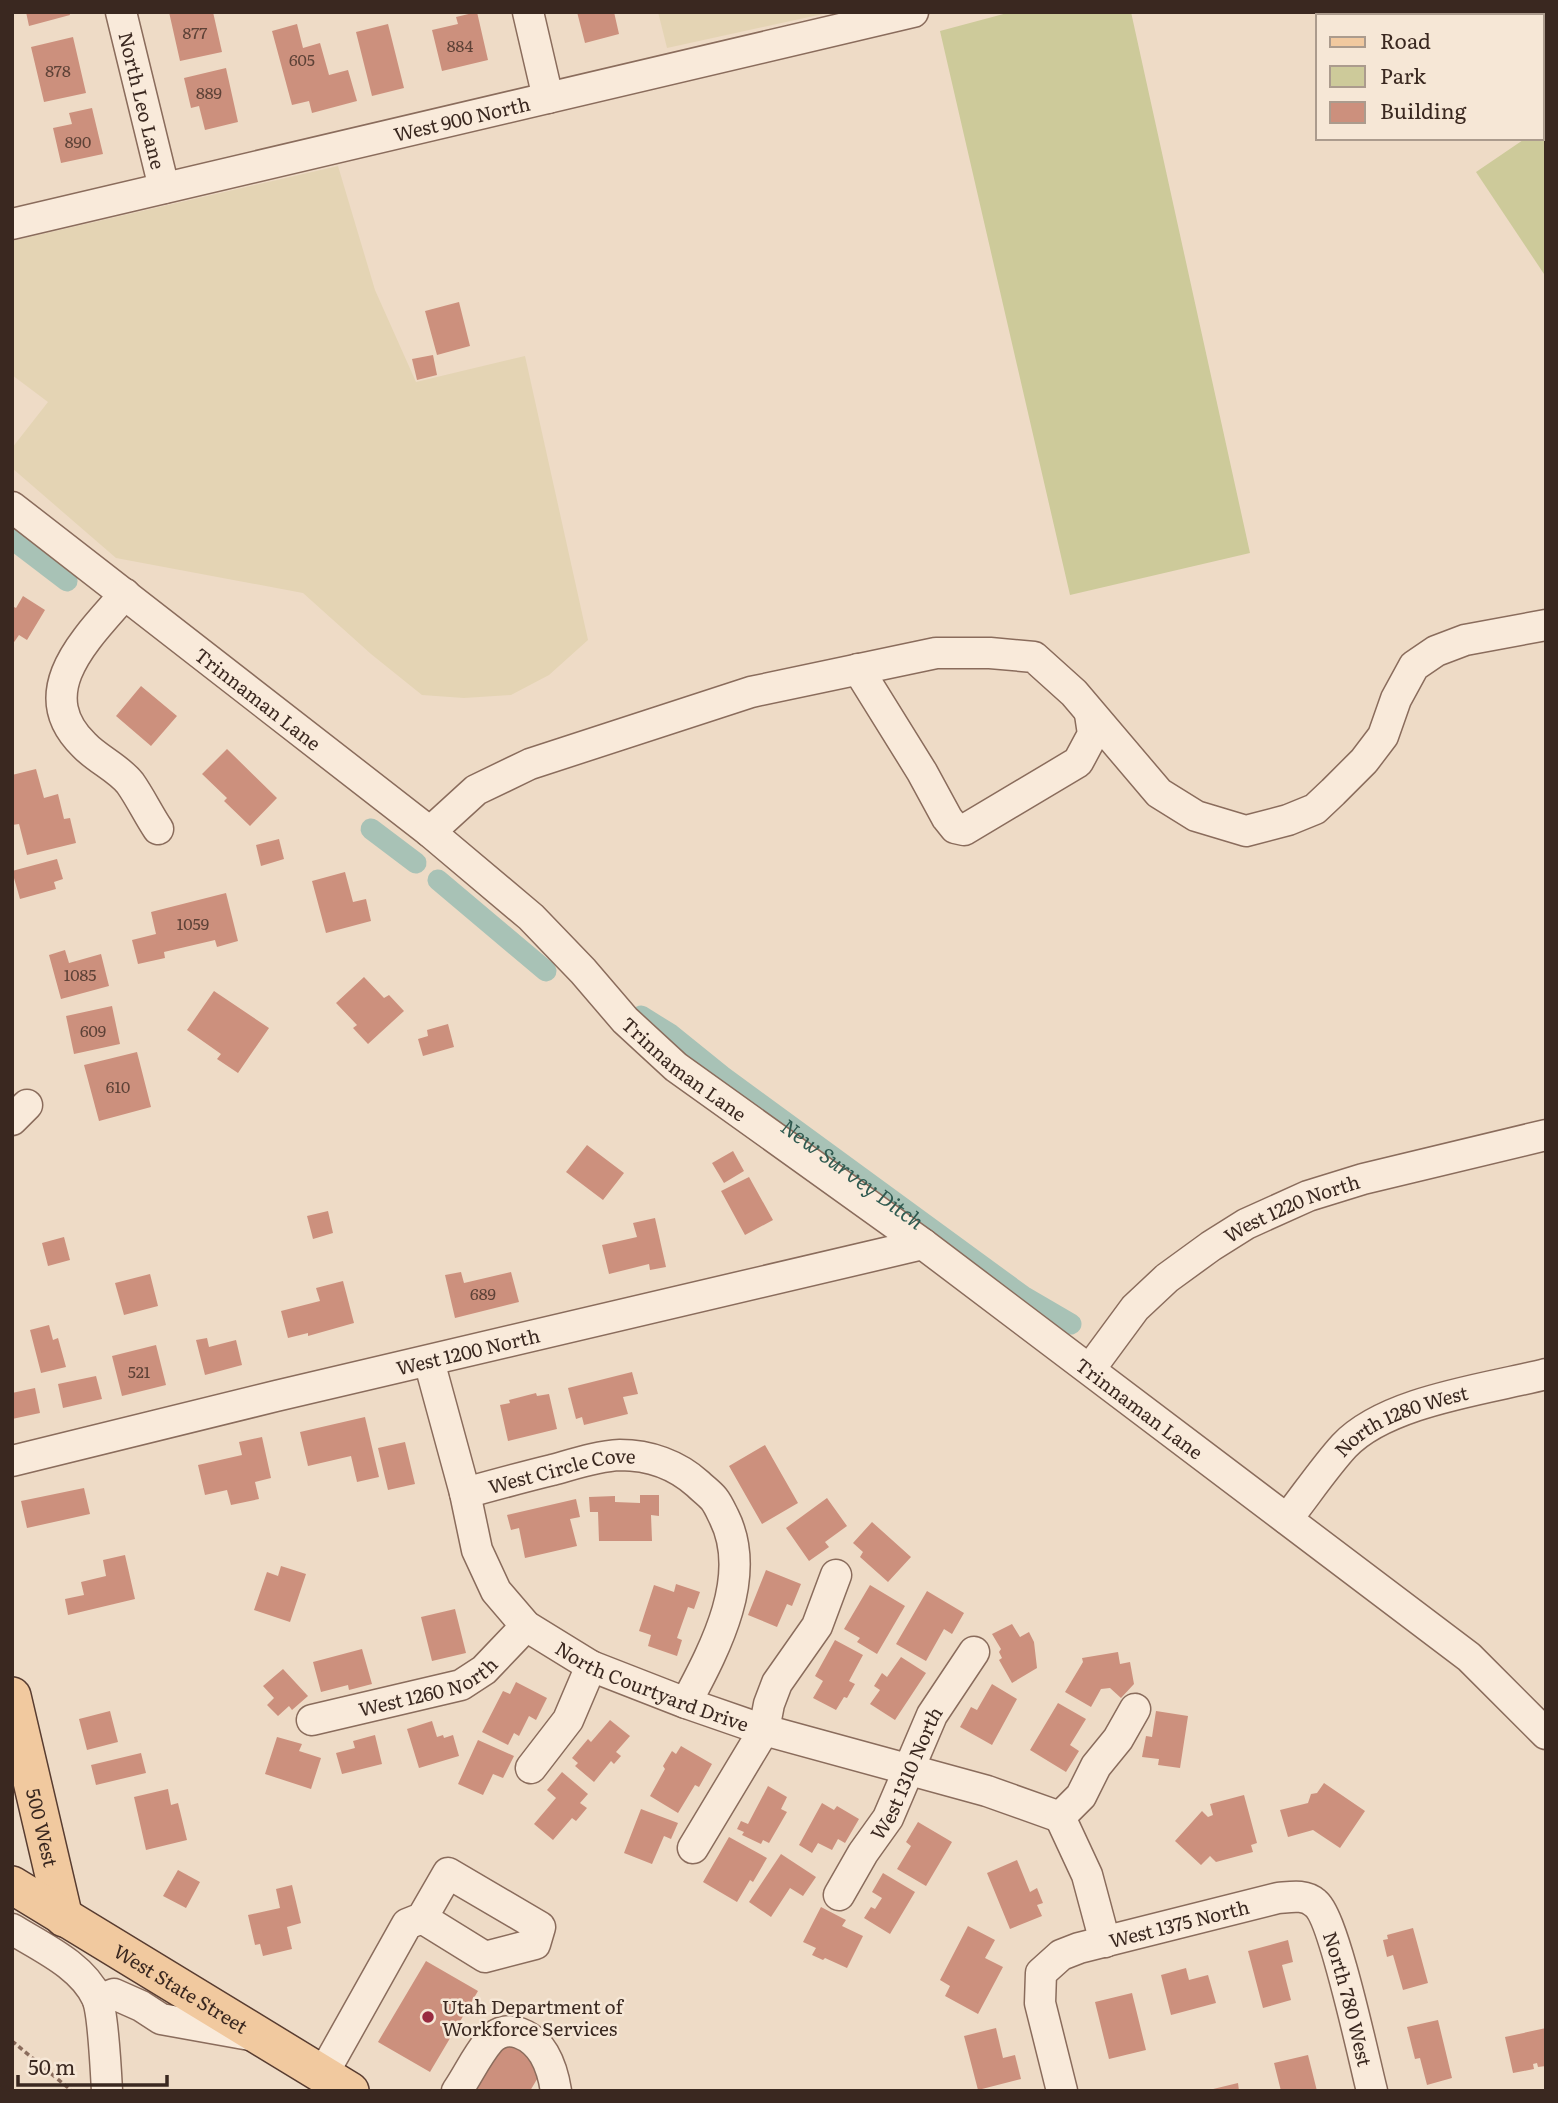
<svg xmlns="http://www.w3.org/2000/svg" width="1558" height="2103" font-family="Literata,serif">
	<rect width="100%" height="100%" fill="#eedbc6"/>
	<path fill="#e4d4b4" d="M 658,12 L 832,12 L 667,48 Z
		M 338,166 L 375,290 L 416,382 L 525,356 L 588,640 L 549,675 L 511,695 L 464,698 L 422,695 L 371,654 L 303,593 L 116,558 L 12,468 L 12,448 L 48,402 L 12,375 L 12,241 Z"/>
	<path fill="#cdca9a" d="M 1011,12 L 1131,12 L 1250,553 L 1070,595 L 940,31 Z
		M 1546,125 L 1546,277 L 1476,172 L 1526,138 L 1542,138 L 1542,127 Z"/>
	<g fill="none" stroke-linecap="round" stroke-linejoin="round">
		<g stroke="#a8c2b6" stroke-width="21">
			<path d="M 12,539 L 67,581"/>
			<path d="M 371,829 L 416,863"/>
			<path d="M 438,880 L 546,971"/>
			<path id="s1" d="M 641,1016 L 670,1034 L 722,1076 L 1023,1296 L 1071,1324"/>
		</g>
	</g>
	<path fill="#cc907d" d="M 26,12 L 69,12 L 70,15 L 29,26 Z
		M 169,12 L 213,12 L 222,52 L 180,61 Z
		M 477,12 L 488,60 L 442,71 L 432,30 L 458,24 L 456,17 Z
		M 577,12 L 614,12 L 619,34 L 585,43 Z
		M 297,24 L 303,48 L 320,43 L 329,75 L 348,70 L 357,101 L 312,113 L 309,101 L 292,105 L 272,31 Z
		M 388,24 L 404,88 L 372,96 L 356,32 Z
		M 73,37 L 86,93 L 44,102 L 31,47 Z
		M 226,68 L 238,122 L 205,130 L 199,106 L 191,108 L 184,78 Z
		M 92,108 L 103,154 L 61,163 L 53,128 L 72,124 L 69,113 Z
		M 459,302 L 470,346 L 437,355 L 425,311 Z
		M 433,355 L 437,375 L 417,380 L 412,359 Z
		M 23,596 L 45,610 L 27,640 L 19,635 L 12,645 L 12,606 L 16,608 Z
		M 141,686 L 177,716 L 151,746 L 116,716 Z
		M 227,749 L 277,798 L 250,826 L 224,801 L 227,798 L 202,774 Z
		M 36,769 L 44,798 L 58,794 L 64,819 L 70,818 L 76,843 L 27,855 L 19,824 L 12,825 L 12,775 Z
		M 279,839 L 284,859 L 261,866 L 256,845 Z
		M 57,859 L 63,879 L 54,882 L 56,889 L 20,899 L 12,871 Z
		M 345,872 L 353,902 L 366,899 L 371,921 L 326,933 L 312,881 Z
		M 226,893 L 238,941 L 217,947 L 215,940 L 164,952 L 165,958 L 138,964 L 132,940 L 156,934 L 151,912 Z
		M 65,950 L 69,963 L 101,954 L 109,986 L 61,999 L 49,955 Z
		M 364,977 L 384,998 L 389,995 L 404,1011 L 368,1044 L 353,1028 L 357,1025 L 336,1003 Z
		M 214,991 L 269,1028 L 238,1073 L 217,1059 L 221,1054 L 187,1030 Z
		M 112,1006 L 120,1044 L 74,1054 L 66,1016 Z
		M 448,1024 L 454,1047 L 423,1056 L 418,1039 L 428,1036 L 427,1030 Z
		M 137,1052 L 151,1107 L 99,1121 L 84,1065 Z
		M 587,1145 L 624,1173 L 603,1200 L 566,1172 Z
		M 733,1151 L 744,1171 L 724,1183 L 712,1163 Z
		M 749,1177 L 773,1220 L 745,1235 L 721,1191 Z
		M 328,1211 L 333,1233 L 313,1239 L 307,1216 Z
		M 655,1218 L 666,1267 L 650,1270 L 649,1264 L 609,1274 L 602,1245 L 637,1237 L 633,1223 Z
		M 64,1237 L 70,1260 L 48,1266 L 42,1243 Z
		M 461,1272 L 464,1283 L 511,1272 L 519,1302 L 455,1318 L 445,1275 Z
		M 150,1274 L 158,1306 L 124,1315 L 115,1283 Z
		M 343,1281 L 354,1323 L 308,1336 L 308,1333 L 288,1338 L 281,1311 L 320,1301 L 316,1288 Z
		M 49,1325 L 53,1340 L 58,1338 L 66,1367 L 41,1373 L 30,1330 Z
		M 207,1338 L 209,1347 L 236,1340 L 242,1365 L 205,1375 L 196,1340 Z
		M 156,1345 L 166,1385 L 122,1396 L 112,1356 Z
		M 632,1372 L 638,1394 L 623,1397 L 628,1414 L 584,1425 L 582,1417 L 576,1419 L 568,1388 Z
		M 96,1376 L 102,1399 L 63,1408 L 58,1384 Z
		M 35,1388 L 40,1413 L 12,1419 L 12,1393 Z
		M 536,1393 L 537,1396 L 549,1394 L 557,1429 L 508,1441 L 500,1405 L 510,1403 L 509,1400 Z
		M 365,1417 L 379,1477 L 357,1482 L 351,1456 L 308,1466 L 300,1432 Z
		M 262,1437 L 271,1478 L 255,1482 L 259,1499 L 231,1505 L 227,1490 L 205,1495 L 198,1465 L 242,1455 L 239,1442 Z
		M 405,1442 L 415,1484 L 388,1490 L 378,1448 Z
		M 765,1445 L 798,1503 L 762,1524 L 729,1466 Z
		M 84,1488 L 90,1514 L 27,1528 L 21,1501 Z
		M 640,1495 L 659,1495 L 659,1516 L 651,1515 L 652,1541 L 599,1541 L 598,1512 L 590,1512 L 589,1497 L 615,1496 L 615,1502 L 640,1503 Z
		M 827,1498 L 847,1526 L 825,1542 L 829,1547 L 809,1561 L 786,1528 Z
		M 576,1499 L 580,1517 L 570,1519 L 577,1546 L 525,1558 L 519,1528 L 511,1530 L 507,1515 Z
		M 872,1522 L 911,1557 L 888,1582 L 860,1557 L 863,1552 L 853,1543 Z
		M 125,1555 L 135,1599 L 68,1615 L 65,1599 L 84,1595 L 81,1582 L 106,1576 L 103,1560 Z
		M 281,1566 L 306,1574 L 290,1622 L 254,1610 L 267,1572 L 278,1576 Z
		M 766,1570 L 801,1584 L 792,1606 L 787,1604 L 777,1627 L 748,1615 Z
		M 676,1584 L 700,1592 L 694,1609 L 688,1607 L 677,1638 L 682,1640 L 677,1656 L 648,1646 L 651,1635 L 639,1631 L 654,1585 L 674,1592 Z
		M 870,1585 L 905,1606 L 877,1654 L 857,1642 L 860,1638 L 844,1629 Z
		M 927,1591 L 964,1613 L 952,1634 L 944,1629 L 926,1661 L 896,1644 Z
		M 455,1609 L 466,1653 L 432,1661 L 421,1617 Z
		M 1012,1624 L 1020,1637 L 1029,1632 L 1034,1642 L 1037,1668 L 1012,1683 L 999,1660 L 1002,1658 L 999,1652 L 1001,1649 L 992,1634 Z
		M 835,1640 L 863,1655 L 849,1681 L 855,1684 L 847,1698 L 844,1697 L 836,1710 L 813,1698 L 823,1681 L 815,1676 Z
		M 362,1649 L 372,1684 L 349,1690 L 348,1685 L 321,1692 L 313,1662 Z
		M 1118,1652 L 1120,1664 L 1130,1662 L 1134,1684 L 1121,1698 L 1110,1688 L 1101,1689 L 1091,1707 L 1065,1692 L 1083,1662 L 1082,1658 Z
		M 901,1657 L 926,1673 L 895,1720 L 870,1704 L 880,1690 L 874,1686 L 882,1673 L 887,1677 Z
		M 283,1669 L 308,1696 L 292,1710 L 289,1706 L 278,1716 L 267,1705 L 274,1698 L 263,1686 Z
		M 516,1682 L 547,1698 L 536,1720 L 529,1716 L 519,1736 L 514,1733 L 508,1745 L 482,1732 L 503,1691 L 510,1694 Z
		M 992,1684 L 1017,1699 L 992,1745 L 960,1727 L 971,1707 L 977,1710 Z
		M 1058,1703 L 1086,1719 L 1070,1745 L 1079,1751 L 1066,1772 L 1030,1750 Z
		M 110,1711 L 118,1742 L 87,1750 L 79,1719 Z
		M 1156,1711 L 1188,1716 L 1180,1768 L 1158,1765 L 1159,1759 L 1142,1757 L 1146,1736 L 1152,1737 Z
		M 610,1720 L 630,1736 L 616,1752 L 621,1756 L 614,1764 L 611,1761 L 594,1782 L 575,1766 L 578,1763 L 572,1758 L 588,1739 L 591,1742 Z
		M 432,1721 L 437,1737 L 443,1735 L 444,1738 L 453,1735 L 459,1756 L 419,1768 L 407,1729 Z
		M 375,1735 L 382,1764 L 342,1774 L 336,1753 L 355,1748 L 353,1741 Z
		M 277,1737 L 302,1744 L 299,1751 L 321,1758 L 311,1789 L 265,1774 Z
		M 478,1740 L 514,1756 L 503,1778 L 493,1774 L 483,1795 L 458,1784 Z
		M 681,1746 L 712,1764 L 699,1787 L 695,1785 L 678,1813 L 650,1796 L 665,1769 L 663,1766 L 672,1751 L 676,1754 Z
		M 141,1753 L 146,1773 L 96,1785 L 91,1765 Z
		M 562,1772 L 588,1794 L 580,1803 L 587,1808 L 576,1821 L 572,1818 L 553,1840 L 534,1824 L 556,1798 L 547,1790 Z
		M 1324,1783 L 1365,1811 L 1340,1848 L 1313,1830 L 1288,1837 L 1280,1810 L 1308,1803 L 1311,1794 L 1317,1793 Z
		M 768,1786 L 787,1797 L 781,1809 L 787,1812 L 769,1843 L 763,1840 L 761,1844 L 742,1835 L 744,1832 L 737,1829 L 741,1821 L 748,1824 Z
		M 168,1789 L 171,1805 L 178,1803 L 187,1840 L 146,1850 L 134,1797 Z
		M 1244,1795 L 1257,1843 L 1251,1845 L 1253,1852 L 1216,1862 L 1210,1856 L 1201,1865 L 1175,1841 L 1202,1811 L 1208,1817 L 1213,1815 L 1210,1804 Z
		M 822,1803 L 834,1810 L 837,1806 L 859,1819 L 845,1843 L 838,1839 L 832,1850 L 818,1843 L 812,1853 L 799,1845 Z
		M 641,1809 L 678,1823 L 671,1839 L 664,1836 L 652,1864 L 624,1853 Z
		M 918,1822 L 952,1842 L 926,1886 L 897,1869 L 911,1846 L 906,1842 Z
		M 729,1837 L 767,1858 L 753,1882 L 750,1880 L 737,1902 L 703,1882 Z
		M 781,1854 L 816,1877 L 803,1896 L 790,1888 L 771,1917 L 749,1902 Z
		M 1017,1860 L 1030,1892 L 1037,1888 L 1043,1903 L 1037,1905 L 1042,1916 L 1010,1929 L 987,1873 Z
		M 178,1870 L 200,1882 L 186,1908 L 163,1896 Z
		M 883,1873 L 915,1892 L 890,1934 L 864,1918 L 871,1907 L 875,1909 L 882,1898 L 872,1892 Z
		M 292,1885 L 301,1923 L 287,1927 L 292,1949 L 263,1956 L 260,1944 L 255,1945 L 248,1915 L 280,1908 L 276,1889 Z
		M 821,1907 L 846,1920 L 842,1926 L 863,1936 L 847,1968 L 825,1958 L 823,1960 L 812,1955 L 816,1948 L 803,1942 Z
		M 968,1926 L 995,1940 L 985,1958 L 1003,1967 L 978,2014 L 945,1996 L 950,1986 L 940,1980 Z
		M 1413,1928 L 1428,1983 L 1403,1990 L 1393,1955 L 1387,1957 L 1383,1940 L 1388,1939 L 1387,1935 Z
		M 1288,1940 L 1293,1962 L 1282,1965 L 1291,2000 L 1263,2008 L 1248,1951 Z
		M 426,1961 L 478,1991 L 430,2072 L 378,2042 Z
		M 1186,1968 L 1189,1980 L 1208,1975 L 1216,2003 L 1171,2015 L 1161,1975 Z
		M 1132,1993 L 1146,2050 L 1109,2059 L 1095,2002 Z
		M 1438,2020 L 1452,2078 L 1427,2085 L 1420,2058 L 1415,2059 L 1407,2027 Z
		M 996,2028 L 1003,2058 L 1015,2055 L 1021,2079 L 978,2090 L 964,2036 Z
		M 1546,2028 L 1546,2066 L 1538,2067 L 1537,2063 L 1533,2064 L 1534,2069 L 1513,2073 L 1505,2037 Z
		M 505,2040 L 546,2064 L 530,2091 L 474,2091 Z
		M 1308,2055 L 1317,2091 L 1281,2091 L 1274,2063 Z
		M 1238,2083 L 1239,2091 L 1209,2091 L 1209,2090 Z"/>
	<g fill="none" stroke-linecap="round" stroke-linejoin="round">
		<g stroke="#8a6c5c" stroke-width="33">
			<g id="minor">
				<path id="s2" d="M 121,12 L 164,188"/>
				<path d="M 528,12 L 548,98"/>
				<path id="s3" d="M 12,224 L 913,12"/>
				<path id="s4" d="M 12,507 L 430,832 L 531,917 L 583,971 L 625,1020 L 676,1067 L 923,1244 L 1469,1657 L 1546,1734"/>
				<path d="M 125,594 C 88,637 29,691 84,745 C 97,759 118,768 130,783 C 140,797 148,814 158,829"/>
				<path d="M 858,669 L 922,772 L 947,818 L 955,828 L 964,830 L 1078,762 L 1093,734 L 1090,714"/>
				<path d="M 430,832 L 476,790 L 530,764 L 751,692 L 936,653 L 990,653 L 1034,657 L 1074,693 L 1159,793 L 1196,816 L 1246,831 L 1288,820 L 1315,809 L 1333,792 L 1364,761 L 1383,736 L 1396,699 L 1414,666 L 1436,651 L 1465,640 L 1546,625"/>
				<path d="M 12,1120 L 27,1105"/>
				<path id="s5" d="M 429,1361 L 465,1493 L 477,1550 L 496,1591 L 526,1626 L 591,1666 L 686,1703 L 764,1730 L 987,1791 L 1060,1817"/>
				<path id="s6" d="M 1090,1369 L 1135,1308 L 1167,1278 L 1211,1246 L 1246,1224 L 1308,1196 L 1363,1179 L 1546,1135"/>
				<path id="s7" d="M 12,1461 L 276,1396 L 923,1244"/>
				<path id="s8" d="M 465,1493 C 494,1485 523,1477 552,1470 C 574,1464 597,1456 620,1455 C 649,1455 677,1465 698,1484 C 703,1489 709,1493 714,1499 C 718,1504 721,1511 724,1517 C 754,1577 714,1650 686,1703"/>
				<path id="s9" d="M 1287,1519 C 1306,1495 1324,1468 1344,1446 C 1386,1401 1487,1389 1546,1374"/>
				<path id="s10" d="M 312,1720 L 461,1685 L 484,1670 L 526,1626"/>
				<path d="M 531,1768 L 568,1720 L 591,1666"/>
				<path d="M 1060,1817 L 1087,1875 L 1105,1942"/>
				<path d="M 1060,1817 L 1081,1796 L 1096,1766 L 1118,1739 L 1135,1709"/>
				<path d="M 693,1848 L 764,1730 L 769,1704 L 777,1683 L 817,1626 L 836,1575"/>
				<path id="s11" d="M 839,1895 L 863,1853 L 888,1818 L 932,1715 L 974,1652"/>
				<path d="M 12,1929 C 41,1947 82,1965 97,1998 C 103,2012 106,2072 107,2091"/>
				<path d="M 98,2000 L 114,1994 L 141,2006 L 161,2019 L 250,2035"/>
				<path d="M 323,2074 L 407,1924 L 422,1918 L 485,1957 L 535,1944 L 540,1927 L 448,1873 L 422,1918"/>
				<path d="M 457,2091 C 468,2075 477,2055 490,2040 C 508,2021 533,2036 544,2054 C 551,2066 554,2078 556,2091"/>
				<path id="s12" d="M 1062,2091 L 1040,2003 L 1041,1973 L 1061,1955 L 1079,1948 L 1278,1898 C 1291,1897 1305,1894 1315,1903 C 1334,1917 1364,2060 1372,2091"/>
			</g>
		</g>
		<g stroke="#583c30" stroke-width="40">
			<g id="major">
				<path id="s13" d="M 12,1696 L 64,1918"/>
				<path id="s14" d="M 12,1885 L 350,2091"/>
			</g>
		</g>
		<path stroke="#8a6c5c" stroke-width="3.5" stroke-dasharray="5 3.5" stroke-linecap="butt" d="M 12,2041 L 72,2091"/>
		<use href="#minor" stroke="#f9eada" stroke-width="30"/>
		<use href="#major" stroke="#f1c99f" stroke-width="37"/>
	</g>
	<circle fill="#992c40" stroke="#f6e7d6" stroke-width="2.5" cx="428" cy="2017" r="7"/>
	<g text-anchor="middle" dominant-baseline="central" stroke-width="5" stroke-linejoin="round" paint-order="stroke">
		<g font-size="16" fill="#5e4237">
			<text x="195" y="32">877</text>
			<text x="460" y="45">884</text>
			<text x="302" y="59">605</text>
			<text x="58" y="70">878</text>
			<text x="209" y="92">889</text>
			<text x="78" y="141">890</text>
			<text x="193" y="923">1059</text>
			<text x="80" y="974">1085</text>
			<text x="93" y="1030">609</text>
			<text x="118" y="1086">610</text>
			<text x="483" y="1293">689</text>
			<text x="139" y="1371">521</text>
		</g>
		<g font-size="19" fill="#3a2820" stroke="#f6e7d6">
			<text stroke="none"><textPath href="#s2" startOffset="91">North Leo Lane</textPath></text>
			<text stroke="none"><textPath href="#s3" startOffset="462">West 900 North</textPath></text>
			<text stroke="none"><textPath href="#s4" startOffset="312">Trinnaman Lane</textPath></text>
			<text stroke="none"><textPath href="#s4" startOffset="878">Trinnaman Lane</textPath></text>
			<text stroke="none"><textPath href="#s6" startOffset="264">West 1220 North</textPath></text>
			<text stroke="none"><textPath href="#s7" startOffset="469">West 1200 North</textPath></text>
			<text stroke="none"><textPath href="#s4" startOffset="1446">Trinnaman Lane</textPath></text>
			<text stroke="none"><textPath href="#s9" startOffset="156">North 1280 West</textPath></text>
			<text stroke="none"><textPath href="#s8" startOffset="100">West Circle Cove</textPath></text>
			<text stroke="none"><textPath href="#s10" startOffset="121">West 1260 North</textPath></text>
			<text stroke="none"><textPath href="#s5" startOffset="427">North Courtyard Drive</textPath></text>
			<text stroke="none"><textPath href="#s11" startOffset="140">West 1310 North</textPath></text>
			<text stroke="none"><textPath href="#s13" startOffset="135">500 West</textPath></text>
			<text stroke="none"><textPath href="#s12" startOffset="270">West 1375 North</textPath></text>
			<text stroke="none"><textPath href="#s14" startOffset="198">West State Street</textPath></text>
			<text stroke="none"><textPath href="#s12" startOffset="513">North 780 West</textPath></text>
		</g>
		<g font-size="19" fill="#3a2820" stroke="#f6e7d6" text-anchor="start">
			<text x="442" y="2006">Utah Department of<tspan x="442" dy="22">Workforce Services</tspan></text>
		</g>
		<g font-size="21" font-style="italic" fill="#2f5a50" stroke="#f6e7d6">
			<text stroke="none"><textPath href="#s1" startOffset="264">New Survey Ditch</textPath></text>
		</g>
	</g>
	<rect width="1558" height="2103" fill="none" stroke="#3a2820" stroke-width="28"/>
	<rect x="1316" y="14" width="228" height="126" fill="#f6e7d6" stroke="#ab9b8d" stroke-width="2"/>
	<rect x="1330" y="37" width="35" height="10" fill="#f1c99f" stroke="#ab9b8d" stroke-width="2"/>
	<text x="1380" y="49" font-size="21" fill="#3a2820">Road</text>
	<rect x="1330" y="66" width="35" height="21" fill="#cdca9a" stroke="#ab9b8d" stroke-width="2"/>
	<text x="1380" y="84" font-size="21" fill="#3a2820">Park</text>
	<rect x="1330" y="102" width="35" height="21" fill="#cc907d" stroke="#ab9b8d" stroke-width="2"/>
	<text x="1380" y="119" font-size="21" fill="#3a2820">Building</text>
	<path d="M18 2075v10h149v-10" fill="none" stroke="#3a2820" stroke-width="3.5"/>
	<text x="28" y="2075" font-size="21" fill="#3a2820" stroke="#f6e7d6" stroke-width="5" paint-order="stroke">50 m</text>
</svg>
